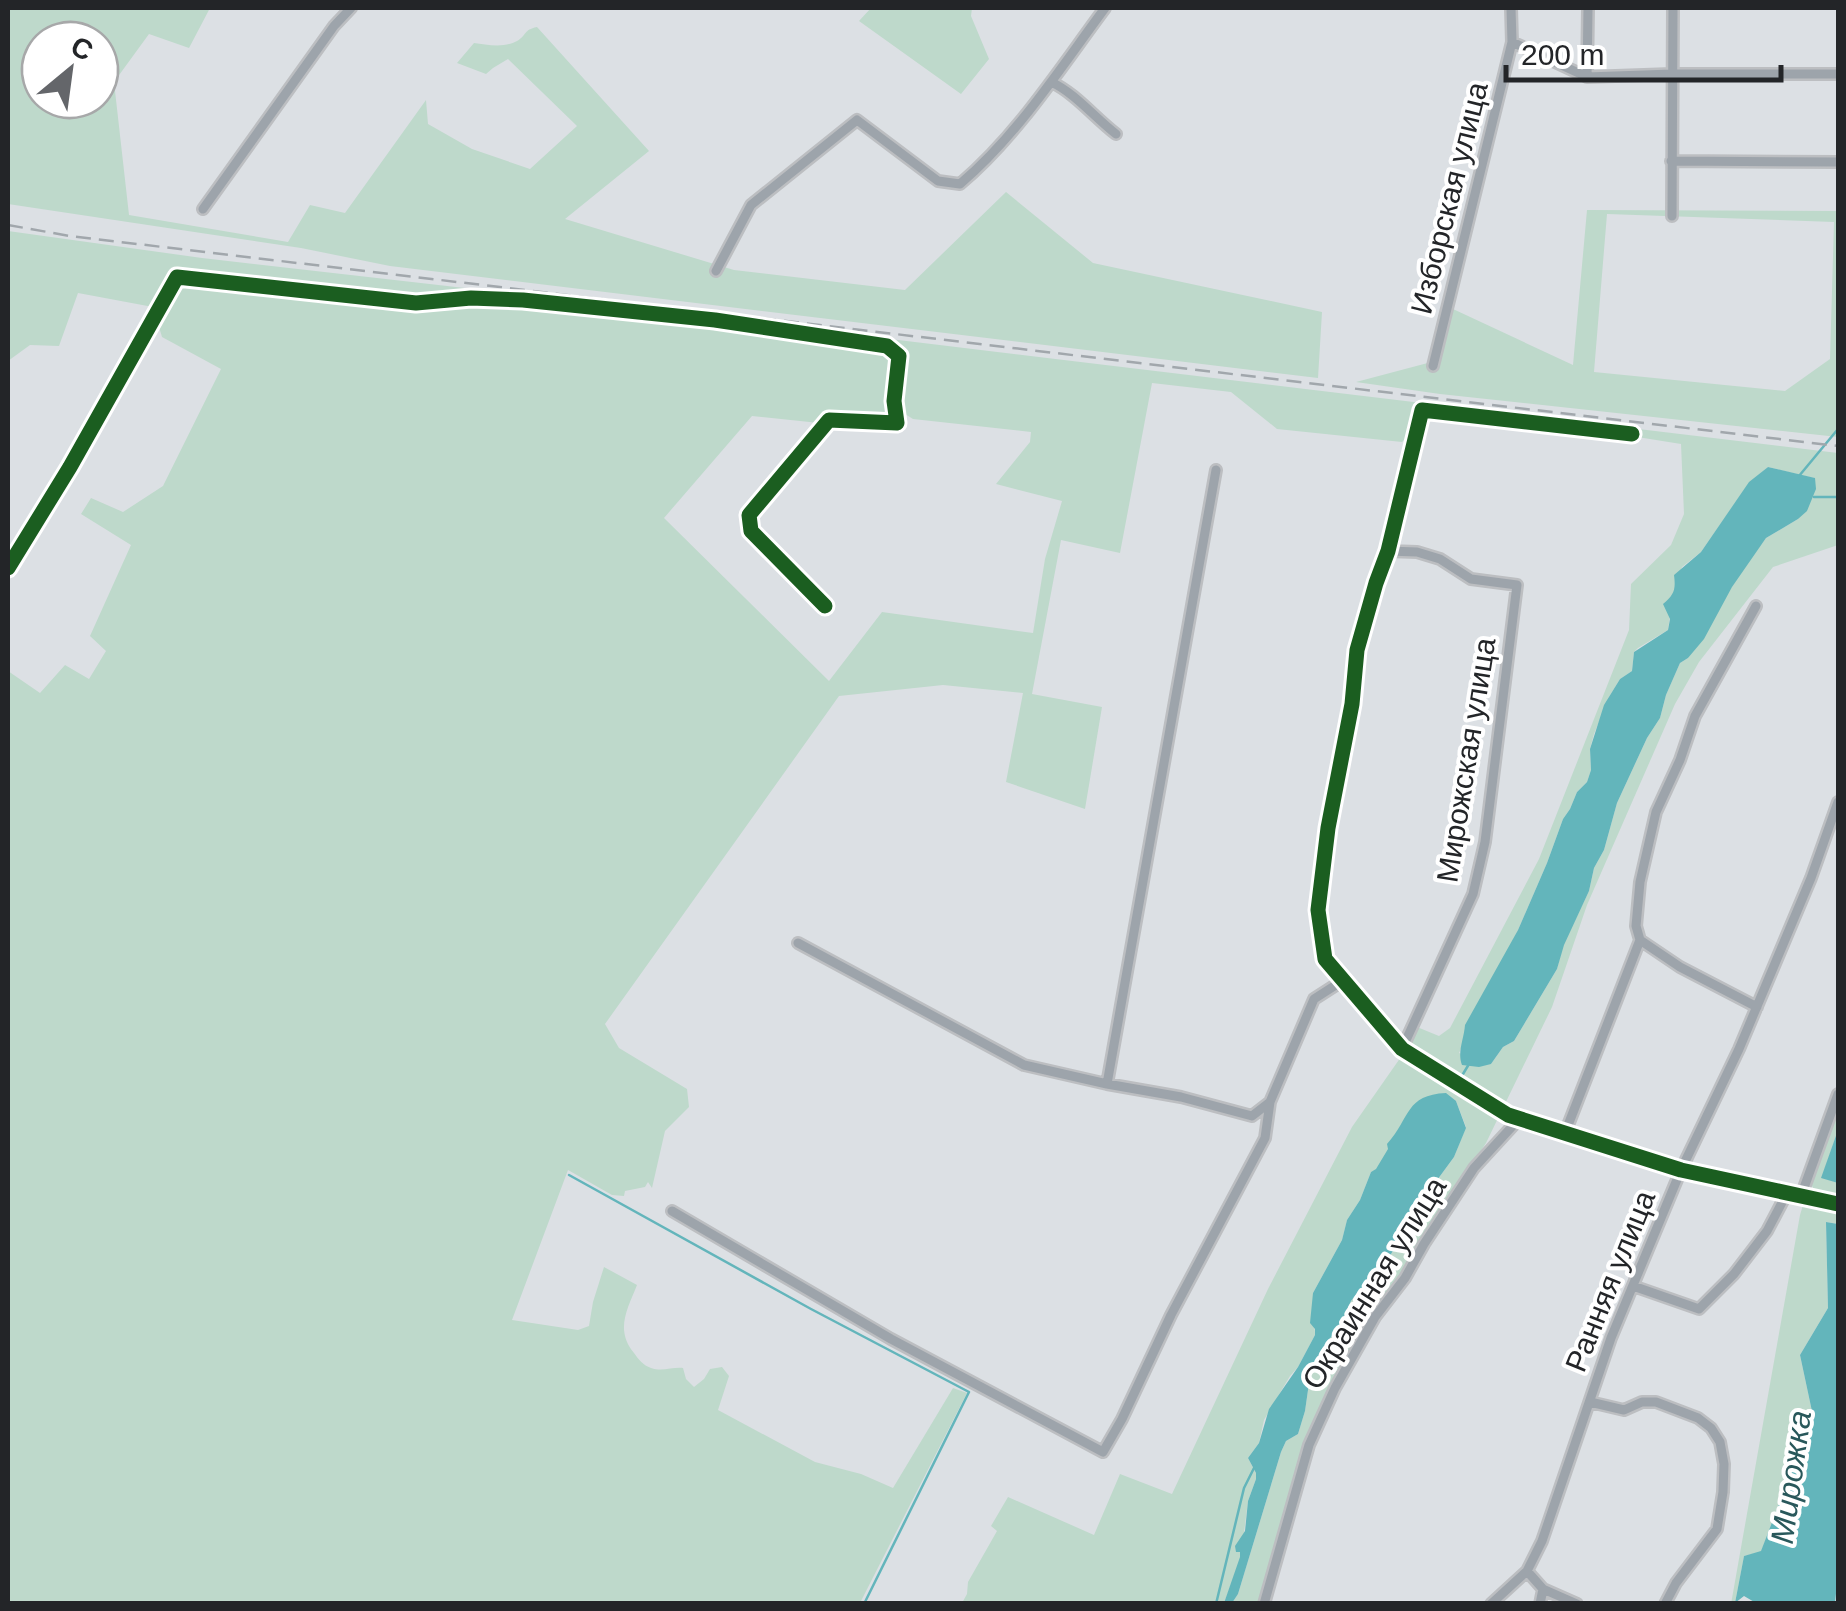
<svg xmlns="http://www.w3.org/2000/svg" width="1846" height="1611" font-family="Arial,sans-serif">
	<rect width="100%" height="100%" fill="#dce0e4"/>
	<path fill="#bed9cb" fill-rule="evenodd" d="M 8,8 L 210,8 L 189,48 L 149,34 L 114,82 L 129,215 L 288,242 L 310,205 L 345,213 L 426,100 L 428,124 L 472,149 L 530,169 L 577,126 L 508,59 L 493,68 L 486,74 L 457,63 L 474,43 C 487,45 505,48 517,41 C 527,35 523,30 537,27 L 649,151 L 565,219 L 734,270 L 905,290 L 1006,192 L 1093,263 L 1322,312 L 1318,378 L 390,266 L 301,248 L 8,204 ZM 40,40 L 100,40 L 100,100 L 40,100 Z
		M 871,8 L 972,8 L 971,16 L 989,59 L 961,94 L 859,21 Z
		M 1587,210 L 1838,211 L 1838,437 L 1440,394 L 1356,382 L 1439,360 L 1453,309 L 1573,365 ZM 1607,214 L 1834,222 L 1830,359 L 1785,391 L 1594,372 Z
		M 8,231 L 202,258 L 491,291 L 1838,453 L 1838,545 L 1773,567 L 1699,662 L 1675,704 L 1587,905 L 1552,1007 L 1486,1143 L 1331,1384 L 1306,1445 L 1260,1603 L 1232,1603 L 1238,1594 L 1281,1452 L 1286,1441 L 1298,1434 L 1305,1411 L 1310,1376 L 1320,1354 L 1341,1323 L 1351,1301 L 1358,1292 L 1377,1276 L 1405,1231 L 1421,1211 L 1432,1187 L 1454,1157 L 1466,1127 L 1456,1101 L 1395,1135 L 1388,1144 L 1389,1149 L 1376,1170 L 1371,1172 L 1360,1200 L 1347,1220 L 1342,1240 L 1313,1293 L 1315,1335 L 1298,1367 L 1290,1376 L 1264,1420 L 1259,1443 L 1248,1458 L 1256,1473 L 1256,1479 L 1248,1501 L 1241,1557 L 1224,1603 L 962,1603 L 967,1594 L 968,1582 L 997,1531 L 991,1526 L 1008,1497 L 1094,1535 L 1120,1474 L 1172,1494 L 1268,1289 L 1352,1127 L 1403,1054 L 1417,1027 L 1439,1036 L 1450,1028 L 1539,859 L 1629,630 L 1631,584 L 1671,545 L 1684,514 L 1681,444 L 1631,436 L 1429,415 L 1402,442 L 1277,429 L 1231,392 L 1152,383 L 1120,553 L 1061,540 L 1032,694 L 1102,707 L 1085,809 L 1006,782 L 1023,693 L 943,685 L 839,696 L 605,1024 L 619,1048 L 687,1089 L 689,1107 L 665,1131 L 652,1188 L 648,1182 L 645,1187 L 625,1191 L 624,1196 L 612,1195 L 568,1170 L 512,1320 L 578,1330 L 589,1326 L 593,1302 L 604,1267 L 637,1285 C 627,1310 615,1330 634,1353 C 639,1360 643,1365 651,1368 C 662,1372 672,1367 683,1368 L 686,1379 L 694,1387 L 704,1379 L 710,1369 L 722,1367 L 729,1376 L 718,1410 L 815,1462 L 861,1474 L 893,1488 L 953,1388 L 967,1393 L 860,1603 L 8,1603 L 8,671 L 40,693 L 65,665 L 89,679 L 106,651 L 90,636 L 131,545 L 81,514 L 91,498 L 123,512 L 163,486 L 221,369 L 162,337 L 153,307 L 78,293 L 59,346 L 30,345 L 8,361 ZM 182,275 L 416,300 L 491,292 L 489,303 L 471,303 L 435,309 L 181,283 ZM 896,358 L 903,359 L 897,409 L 913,419 L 1031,432 L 1030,442 L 996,484 L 1062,501 L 1045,559 L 1033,633 L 882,612 L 829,681 L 664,518 L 752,416 L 819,423 L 830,414 L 890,419 ZM 1768,467 L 1814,478 L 1798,519 L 1766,538 L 1744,567 L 1688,658 L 1680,663 L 1666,695 L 1660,718 L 1647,738 L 1617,803 L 1604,850 L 1594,868 L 1589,891 L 1563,945 L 1557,969 L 1520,1031 L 1514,1041 L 1503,1047 L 1491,1064 L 1459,1053 L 1518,930 L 1547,863 L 1563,819 L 1570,809 L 1577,792 L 1587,782 L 1591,770 L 1590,749 L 1594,734 L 1609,697 L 1620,679 L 1632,671 L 1634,652 L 1638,648 L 1668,630 L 1673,596 L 1682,567 L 1701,552 L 1749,483 Z
		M 1838,1110 L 1838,1130 L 1822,1177 L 1838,1183 L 1838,1199 L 1815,1192 L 1811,1184 Z
		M 1804,1202 L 1838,1209 L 1838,1224 L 1826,1222 L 1828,1308 L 1800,1355 L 1813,1416 L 1761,1552 L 1744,1556 L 1735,1603 L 1731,1604 L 1800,1215 Z"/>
	<path fill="#63b5bb" d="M 1768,467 L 1815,478 L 1816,489 L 1807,511 L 1798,519 L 1766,538 L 1732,587 L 1704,639 L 1688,658 L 1680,663 L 1666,695 L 1660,718 L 1647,738 L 1617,803 L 1604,850 L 1594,868 L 1589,891 L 1564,945 L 1557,969 L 1520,1031 L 1514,1041 L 1503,1047 L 1491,1064 L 1479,1067 L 1462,1065 C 1457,1052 1464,1039 1465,1025 L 1518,930 L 1547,863 L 1563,819 L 1570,809 L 1577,792 L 1587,782 L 1591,770 L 1590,749 L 1604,705 L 1620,679 L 1632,671 L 1634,652 L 1668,630 L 1670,619 L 1663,604 C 1674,595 1676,590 1674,575 L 1701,552 L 1749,482 Z
		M 1446,1093 L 1456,1101 L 1466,1128 L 1454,1157 L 1432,1187 L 1421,1211 L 1405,1231 L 1377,1277 L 1358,1292 L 1351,1301 L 1341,1323 L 1319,1354 L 1310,1376 L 1305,1411 L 1298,1434 L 1286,1441 L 1281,1452 L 1238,1594 L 1232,1603 L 1224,1603 L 1240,1557 L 1240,1552 L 1236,1552 L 1235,1546 L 1245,1531 L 1248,1501 L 1256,1479 L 1256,1473 L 1248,1458 L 1259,1443 L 1269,1409 L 1298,1367 L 1315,1335 L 1315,1329 L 1310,1323 L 1313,1293 L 1342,1240 L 1347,1220 L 1360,1200 L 1371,1172 L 1376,1169 L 1388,1149 L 1387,1144 C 1411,1117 1405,1095 1446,1093 Z
		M 1838,1130 L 1838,1183 L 1821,1178 Z
		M 1826,1222 L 1838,1224 L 1838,1575 L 1835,1603 L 1756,1603 L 1744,1596 L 1735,1603 L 1744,1556 L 1761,1551 L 1813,1416 L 1800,1355 L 1828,1308 Z"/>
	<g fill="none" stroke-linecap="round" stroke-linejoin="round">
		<path stroke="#63b5bb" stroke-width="2.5" d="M 1799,476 L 1838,429
			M 1814,497 L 1838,497
			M 1460,1079 L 1469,1064
			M 569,1175 L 811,1309 L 969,1392 L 864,1604
			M 1216,1604 L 1244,1488 L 1255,1466"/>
		<g stroke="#bcbec1" stroke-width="14">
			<path id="street" d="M 1512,42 L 1587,77 L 1672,74 L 1838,74
				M 1587,77 L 1588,8
				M 1051,82 C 1075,93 1094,117 1116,134
				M 1671,161 L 1838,162
				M 203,209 L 334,26 L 351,8
				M 1672,216 L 1673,8
				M 716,271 L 751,205 L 857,120 L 938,181 L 960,184 C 1017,136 1061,67 1105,8
				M 1433,366 L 1512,42 L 1511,8
				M 1632,434 L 1422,410 L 1388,551 L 1376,583 L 1357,650 L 1352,704 L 1328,828 L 1318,910 L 1325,959 L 1402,1049 L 1508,1115 L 1681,1170 L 1838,1204
				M 1388,551 L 1417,552 L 1440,559 L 1471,579 L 1517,585 L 1485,842 L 1473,894 L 1402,1049
				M 8,568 L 70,467 L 177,277 L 416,303 L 471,298 L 523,300 L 715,320 L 887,346 L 899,356 L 894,401 L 897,423 L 829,420 L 749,515 L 751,531 L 825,606
				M 1640,940 L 1680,967 L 1757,1007
				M 798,943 L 1024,1065 L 1107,1084 L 1181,1097 L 1252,1116 L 1270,1102
				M 1107,1084 L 1216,470
				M 1565,1133 L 1640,940 L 1636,926 L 1640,882 L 1656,812 L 1680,760 L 1695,716 L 1756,606
				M 1801,1196 L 1838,1094
				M 672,1211 L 891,1339 L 1103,1452 L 1122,1419 L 1171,1315 L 1265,1138 L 1270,1102 L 1314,999 L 1342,981
				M 1633,1286 L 1699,1309 L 1734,1274 L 1767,1231 L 1787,1193
				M 1590,1402 L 1624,1410 L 1642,1402 L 1656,1402 L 1698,1418 L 1711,1428 L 1720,1442 L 1724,1464 L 1723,1492 L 1717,1529 L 1676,1583 L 1665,1604
				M 1527,1571 L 1543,1589 L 1540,1604
				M 1543,1589 L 1577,1604
				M 1264,1604 L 1309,1445 L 1335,1388 L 1375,1317 L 1405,1278 L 1424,1244 L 1474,1168 L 1519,1119
				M 1491,1604 L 1527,1571 L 1542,1541 L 1611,1338 L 1681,1170 L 1739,1049 L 1811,878 L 1838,802"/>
		</g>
		<use href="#street" stroke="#9da4ab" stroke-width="9"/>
		<path stroke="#a1a7ac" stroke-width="2.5" stroke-dasharray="15 8" stroke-linecap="butt" d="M 8,225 L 70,236 L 1838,446"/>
		<g stroke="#fff" stroke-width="21">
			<path id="cycleway" d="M 1632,434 L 1422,410 L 1388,551 L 1376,583 L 1357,650 L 1352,704 L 1328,828 L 1318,910 L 1325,959 L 1402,1049 L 1508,1115 L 1681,1170 L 1838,1204
				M 8,568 L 70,467 L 177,277 L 416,303 L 471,298 L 523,300 L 715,320 L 887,346 L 899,356 L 894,401 L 897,423 L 829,420 L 749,515 L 751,531 L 825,606"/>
		</g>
		<use href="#cycleway" stroke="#1b5e20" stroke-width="15"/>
	</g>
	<g text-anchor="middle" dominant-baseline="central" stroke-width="8" stroke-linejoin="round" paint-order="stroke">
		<g font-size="30" fill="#232528" stroke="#fff">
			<text transform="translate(1449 198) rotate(-76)">Изборская улица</text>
			<text transform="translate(1466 760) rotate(-81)">Мирожская улица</text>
			<text transform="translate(1610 1281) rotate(-68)">Ранняя улица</text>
			<text transform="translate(1374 1283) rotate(-58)">Окраинная улица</text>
		</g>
		<g font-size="32" font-style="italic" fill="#29585b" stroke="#fff">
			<text transform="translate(1791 1477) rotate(-82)">Мирожка</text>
		</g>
	</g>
	<rect width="1846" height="1611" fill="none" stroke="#232528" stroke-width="20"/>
	<g transform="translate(70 70) rotate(29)"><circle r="48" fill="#ffffff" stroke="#a7a8a9" stroke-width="2.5"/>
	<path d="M0-8L18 38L0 25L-18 38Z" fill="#64666a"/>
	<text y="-15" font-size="28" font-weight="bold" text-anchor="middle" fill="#232528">С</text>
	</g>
	<path d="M1506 65v15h275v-15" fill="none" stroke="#232528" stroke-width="5"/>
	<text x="1521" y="65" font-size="30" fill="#232528" stroke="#ffffff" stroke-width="8" paint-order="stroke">200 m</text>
</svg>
